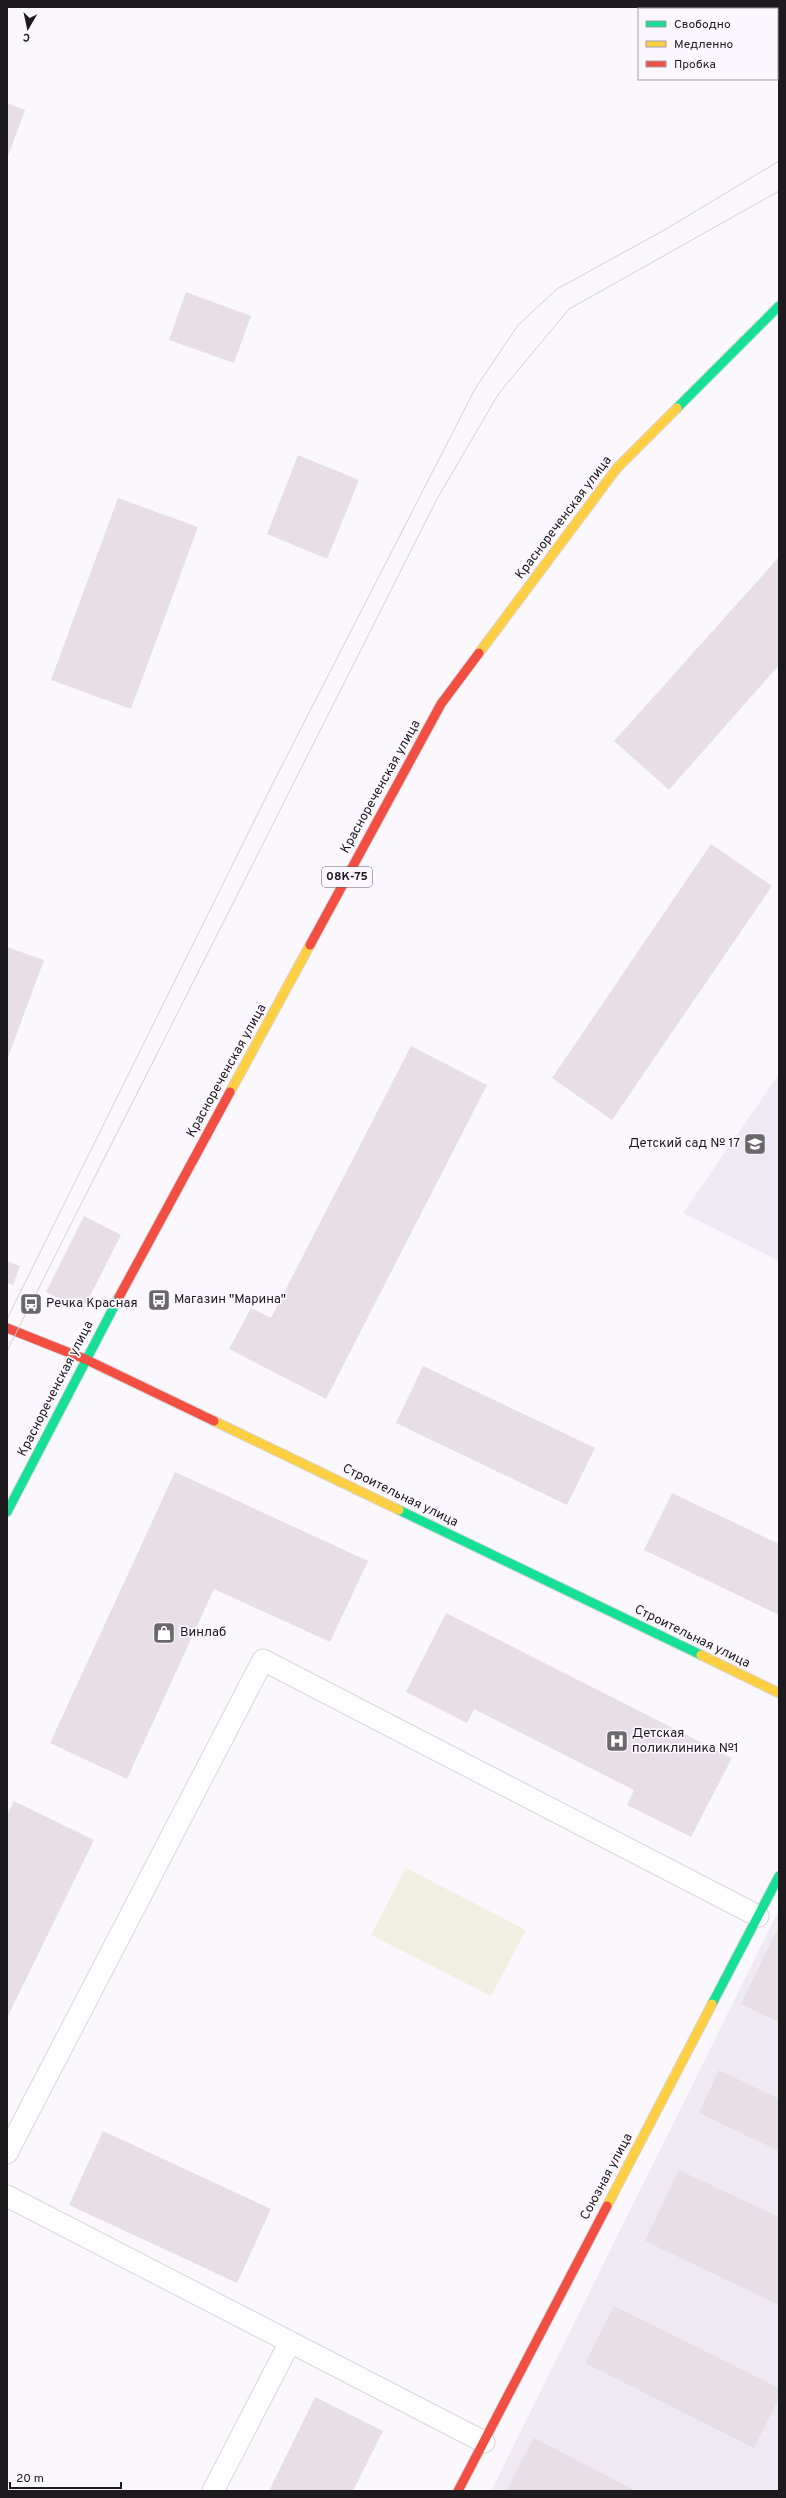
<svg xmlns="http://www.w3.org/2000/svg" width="786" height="2498" font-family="Overpass,sans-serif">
	<rect width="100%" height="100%" fill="#fbf8fd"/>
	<path fill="#efe9f3" d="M 779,1074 L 779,1261 L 683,1213 Z
		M 779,1910 L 779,2491 L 491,2491 Z"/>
	<path fill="#efefe2" d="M 406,1868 L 526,1930 L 491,1996 L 371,1935 Z"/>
	<path fill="#e7dfe5" d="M 7,103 L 25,110 L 7,159 Z
		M 186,292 L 251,316 L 234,363 L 169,340 Z
		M 298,455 L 359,480 L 327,559 L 267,534 Z
		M 118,498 L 198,527 L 131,709 L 51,680 Z
		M 779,557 L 779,665 L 669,790 L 614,741 Z
		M 711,844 L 772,886 L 612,1120 L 552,1078 Z
		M 7,947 L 44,960 L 7,1060 Z
		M 411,1046 L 487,1085 L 326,1399 L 229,1349 L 251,1308 L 271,1318 Z
		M 84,1216 L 121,1235 L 83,1310 L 46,1292 Z
		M 7,1261 L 20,1266 L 13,1285 L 7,1283 Z
		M 423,1366 L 595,1448 L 567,1505 L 396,1423 Z
		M 175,1472 L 368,1561 L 330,1642 L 214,1589 L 127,1779 L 50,1743 Z
		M 672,1493 L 779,1544 L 779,1615 L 644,1550 Z
		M 446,1613 L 732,1758 L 691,1837 L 627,1805 L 634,1790 L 474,1709 L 467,1723 L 406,1692 Z
		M 14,1801 L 94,1840 L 7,2018 L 7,1815 Z
		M 779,1926 L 779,2022 L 741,2004 Z
		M 719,2070 L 779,2099 L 779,2151 L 699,2113 Z
		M 103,2131 L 271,2209 L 237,2283 L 69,2205 Z
		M 679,2170 L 779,2217 L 779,2305 L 645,2241 Z
		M 614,2306 L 779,2388 L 779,2398 L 754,2448 L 585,2363 Z
		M 315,2397 L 383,2431 L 353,2491 L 269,2491 Z
		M 534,2438 L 636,2491 L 506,2491 Z"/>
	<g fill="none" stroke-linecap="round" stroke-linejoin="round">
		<g stroke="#d8d6da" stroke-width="23">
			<path id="lane" d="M 7,2153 L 263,1660 L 758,1916
				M 7,2196 L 290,2342
				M 213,2491 L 290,2342 L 484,2442"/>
		</g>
		<g stroke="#d8d6da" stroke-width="11">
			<path id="fast" d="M 677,408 L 779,306
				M 399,1510 L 701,1655
				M 7,1512 L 119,1297
				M 712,2004 L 779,1876"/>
		</g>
		<g stroke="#d8d6da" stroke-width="11">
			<path id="slow" d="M 479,653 L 617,468 L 677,408
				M 230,1092 L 310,945
				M 214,1421 L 399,1510
				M 701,1655 L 779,1693
				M 607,2206 L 712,2004"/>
		</g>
		<g stroke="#d8d6da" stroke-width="11">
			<path id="jam" d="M 310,945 L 441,704 L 479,653
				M 119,1297 L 230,1092
				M 7,1328 L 85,1359 L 214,1421
				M 458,2491 L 607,2206"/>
		</g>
		<use href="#lane" stroke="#fefeff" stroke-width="21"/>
		<use href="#fast" stroke="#16e098" stroke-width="9"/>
		<use href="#slow" stroke="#ffcf43" stroke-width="9"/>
		<use href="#jam" stroke="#f24e42" stroke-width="9"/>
		<path stroke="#d1d1d2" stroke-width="1" d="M 7,1319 L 273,783 L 475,389 L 518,325 L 557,289 L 666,229 L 779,161
			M 7,1351 L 437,499 L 499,393 L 569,309 L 779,191"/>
	</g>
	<defs>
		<g id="school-square" transform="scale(1.15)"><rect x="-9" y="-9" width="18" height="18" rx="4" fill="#6a686b" stroke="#fcf6ff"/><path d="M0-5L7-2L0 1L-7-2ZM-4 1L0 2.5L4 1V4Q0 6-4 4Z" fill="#fff"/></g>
		<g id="bus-square" transform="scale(1.15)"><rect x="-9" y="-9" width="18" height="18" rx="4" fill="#6a686b" stroke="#fcf6ff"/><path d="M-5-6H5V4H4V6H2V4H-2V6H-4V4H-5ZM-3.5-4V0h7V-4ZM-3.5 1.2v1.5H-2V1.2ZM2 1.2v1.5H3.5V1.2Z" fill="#fff"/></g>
		<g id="shop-square" transform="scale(1.15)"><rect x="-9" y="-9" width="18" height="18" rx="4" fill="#6a686b" stroke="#fcf6ff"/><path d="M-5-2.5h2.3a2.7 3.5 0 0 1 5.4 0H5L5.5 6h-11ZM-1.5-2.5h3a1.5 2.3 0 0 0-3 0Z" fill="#fff"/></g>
		<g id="hospital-square" transform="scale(1.15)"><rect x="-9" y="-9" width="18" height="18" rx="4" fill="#6a686b" stroke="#fcf6ff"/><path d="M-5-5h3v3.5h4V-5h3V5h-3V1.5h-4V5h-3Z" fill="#fff"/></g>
	</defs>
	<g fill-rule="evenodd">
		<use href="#school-square" x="755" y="1144"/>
		<use href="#bus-square" x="159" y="1300"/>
		<use href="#bus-square" x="31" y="1304"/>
		<use href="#shop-square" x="164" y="1633"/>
		<use href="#hospital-square" x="617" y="1741"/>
	</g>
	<g text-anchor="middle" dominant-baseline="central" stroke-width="3.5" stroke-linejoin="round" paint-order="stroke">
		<rect fill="#fcf6ff" stroke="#5f5c61" stroke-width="1" x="322" y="867" width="50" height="20" rx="3"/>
		<g font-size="12" font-weight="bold" fill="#1c1a1d">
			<text x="347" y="877">08К-75</text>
		</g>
		<g font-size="13" fill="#1c1a1d" stroke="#fcf6ff">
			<text transform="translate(564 518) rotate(-53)">Краснореченская улица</text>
			<text transform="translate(381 787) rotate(-61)">Краснореченская улица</text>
			<text transform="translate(227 1071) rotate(-61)">Краснореченская улица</text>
			<text transform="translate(56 1389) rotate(-63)">Краснореченская улица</text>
			<text transform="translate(400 1496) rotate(26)">Строительная улица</text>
			<text transform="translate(692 1637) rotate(26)">Строительная улица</text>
			<text transform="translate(607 2177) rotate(-62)">Союзная улица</text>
		</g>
		<g font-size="13" fill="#1c1a1d" stroke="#fcf6ff" text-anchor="start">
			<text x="740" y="1144" text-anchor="end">Детский сад № 17</text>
			<text x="174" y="1300">Магазин "Марина"</text>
			<text x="46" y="1304">Речка Красная</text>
			<text x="180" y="1633">Винлаб</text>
			<text x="632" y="1734">Детская<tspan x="632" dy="15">поликлиника №1</tspan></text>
		</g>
	</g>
	<rect width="786" height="2498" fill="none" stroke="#1c1a1d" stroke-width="16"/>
	<rect x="638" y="8" width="140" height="72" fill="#fcf6ff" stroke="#a29ea5"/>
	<rect x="646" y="21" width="20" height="6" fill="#16e098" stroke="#a29ea5"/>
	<text x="674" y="28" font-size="12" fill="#1c1a1d">Свободно</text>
	<rect x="646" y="41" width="20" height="6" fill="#ffcf43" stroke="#a29ea5"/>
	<text x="674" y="48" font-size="12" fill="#1c1a1d">Медленно</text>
	<rect x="646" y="61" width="20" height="6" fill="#f24e42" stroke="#a29ea5"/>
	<text x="674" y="68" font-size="12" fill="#1c1a1d">Пробка</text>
	<g transform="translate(28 28) rotate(189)" stroke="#fcf6ff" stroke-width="3" paint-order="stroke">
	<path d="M0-3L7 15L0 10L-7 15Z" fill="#1c1a1d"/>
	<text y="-6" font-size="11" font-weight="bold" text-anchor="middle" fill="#1c1a1d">С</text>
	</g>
	<path d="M10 2482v6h111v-6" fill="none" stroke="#1c1a1d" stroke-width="2"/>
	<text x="16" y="2482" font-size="12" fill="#1c1a1d" stroke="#fcf6ff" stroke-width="3" paint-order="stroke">20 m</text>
</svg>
